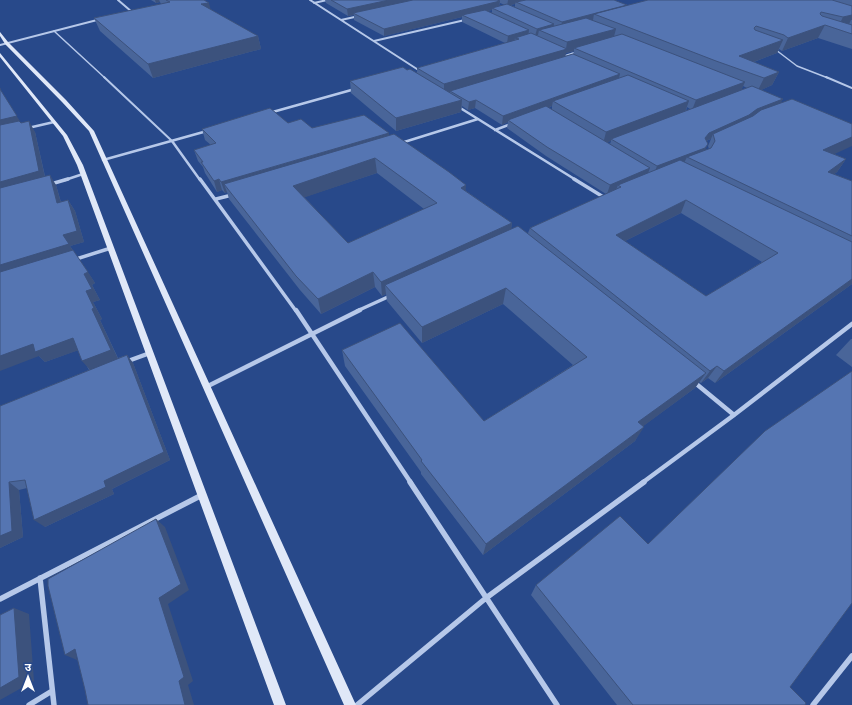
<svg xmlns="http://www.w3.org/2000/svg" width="852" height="705" font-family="Karla,'Noto Sans Devanagari',sans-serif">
	<rect width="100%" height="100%" fill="#28498a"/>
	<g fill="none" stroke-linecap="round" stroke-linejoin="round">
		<path stroke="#b6c8e9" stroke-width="1.5" d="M 54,31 L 105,78
			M 776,50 L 797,66 L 828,78"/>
		<path stroke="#b6c8e9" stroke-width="2" d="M 104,77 L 172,141
			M 826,77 L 852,88"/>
		<path stroke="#b6c8e9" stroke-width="2" d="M 118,0 L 132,12
			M 310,0 L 420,71
			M 314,3 L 327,0
			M 341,20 L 359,16
			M 374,41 L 465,20
			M 0,45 L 101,19
			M 565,56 L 577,52"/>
		<path stroke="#b6c8e9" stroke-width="2.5" d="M 457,106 L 478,119
			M 269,113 L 355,89
			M 28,128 L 54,122
			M 495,130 L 511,124
			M 172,141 L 200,180
			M 401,143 L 478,119 L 576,180
			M 103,160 L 207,131
			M 65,180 L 83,174"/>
		<path stroke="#b6c8e9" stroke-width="3.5" d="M 200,179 L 296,311
			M 574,179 L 605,198
			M 51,184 L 68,179
			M 216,199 L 232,195
			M 73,260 L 111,248
			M 357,311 L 390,296"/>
		<path stroke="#b6c8e9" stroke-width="4.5" d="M 296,310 L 411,483
			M 128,361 L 150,353
			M 694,382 L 734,415
			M 206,387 L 360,310
			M 642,483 L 734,415 L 852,324"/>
		<path stroke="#b6c8e9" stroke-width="5.5" d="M 410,482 L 557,705
			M 40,578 L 54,705
			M 0,599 L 202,495
			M 29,705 L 52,691
			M 357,705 L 486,598 L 644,482
			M 813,705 L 852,656"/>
		<path fill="#e0e8f8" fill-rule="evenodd" d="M 0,32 L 8,42 L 66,100 L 94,131 L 356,705 L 344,705 L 89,131 L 62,102 L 5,44 L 0,36 Z
			M 0,53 L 67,135 L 83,165 L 286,705 L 274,705 L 77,165 L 63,136 L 0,57 Z"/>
	</g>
	<path fill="#496599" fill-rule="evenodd" d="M 151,0 L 204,0 L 211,10 L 258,36 L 261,49 L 153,78 L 100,31 L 94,18 L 161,4 L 160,2 L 156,3 Z
		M 325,0 L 614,0 L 627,5 L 626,6 L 648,0 L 852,0 L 852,49 L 818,38 L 782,51 L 779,49 L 777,53 L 754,62 L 779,72 L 772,85 L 761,90 L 781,103 L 834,154 L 846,159 L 837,172 L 834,174 L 852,181 L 852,284 L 715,383 L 708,378 L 701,383 L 699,382 L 695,388 L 643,426 L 635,441 L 483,555 L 421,474 L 421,472 L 345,366 L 342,350 L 484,421 L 573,365 L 503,304 L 422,343 L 387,301 L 386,294 L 382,296 L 375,287 L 321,314 L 300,290 L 229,199 L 227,192 L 225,193 L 222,190 L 217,192 L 205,173 L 203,167 L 198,161 L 194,150 L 211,145 L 205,140 L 202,129 L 288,123 L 312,128 L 389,135 L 466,191 L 512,223 L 511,229 L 528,233 L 530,228 L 606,194 L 546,156 L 507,128 L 508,122 L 502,125 L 475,108 L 468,110 L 462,106 L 461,112 L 396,131 L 351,93 L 350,81 L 407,70 L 417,74 L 417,68 L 505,43 L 462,22 L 462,17 L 384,36 L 354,20 L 354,15 L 348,16 L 326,3 ZM 500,3 L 505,5 L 499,6 ZM 515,4 L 515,7 L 510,5 ZM 492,10 L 492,13 L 487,11 ZM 574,51 L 573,54 L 565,56 L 566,53 ZM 743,86 L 747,88 L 741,90 ZM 552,106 L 552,110 L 548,108 ZM 687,107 L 690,109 L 686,111 ZM 711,139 L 708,146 L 709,149 L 705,150 L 706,141 ZM 611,141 L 610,144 L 607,142 ZM 377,173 L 424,209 L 348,243 L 304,197 ZM 681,213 L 762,262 L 706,296 L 625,241 Z
		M 21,123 L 35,132 L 45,176 L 56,185 L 61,202 L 68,200 L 75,211 L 84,242 L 70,246 L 95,283 L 92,285 L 100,300 L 93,302 L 102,319 L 100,320 L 118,358 L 127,355 L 133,363 L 170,460 L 112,489 L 114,494 L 45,527 L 27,488 L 19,490 L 23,537 L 0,548 L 0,406 L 89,370 L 78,350 L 45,362 L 39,356 Z
		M 851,339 L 852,339 L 852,367 L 836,355 Z
		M 536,585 L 790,687 L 805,705 L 617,705 L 531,595 Z"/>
	<path fill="#3c527d" d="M 155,0 L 159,0 L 160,2 L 156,3 Z
		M 389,0 L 420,0 L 353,13 L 354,15 L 348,16 L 347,9 Z
		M 508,0 L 533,0 L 516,2 L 515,4 L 507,6 Z
		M 500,1 L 499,8 L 492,8 L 492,10 L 465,16 L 462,15 L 462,17 L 384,36 L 384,29 Z
		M 209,3 L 212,15 L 201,4 Z
		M 627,5 L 625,12 L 594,14 L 593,20 L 561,29 L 562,22 Z
		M 852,15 L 852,20 L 851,20 L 848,26 L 837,29 L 843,17 Z
		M 554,24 L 553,31 L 539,30 L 538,35 L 535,36 L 537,29 Z
		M 825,25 L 818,38 L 782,51 L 788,38 Z
		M 616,29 L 613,40 L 574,48 L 574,51 L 566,53 L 565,59 L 450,91 L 450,93 L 444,95 L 444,84 L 566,49 L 567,42 Z
		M 529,30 L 528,38 L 519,39 L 515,38 L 514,42 L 507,44 L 508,36 Z
		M 258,36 L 261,49 L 153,78 L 148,64 Z
		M 783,40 L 777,53 L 737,68 L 739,56 Z
		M 779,72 L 772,85 L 757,92 L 764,78 Z
		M 620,74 L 618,82 L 553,101 L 552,106 L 510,121 L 508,120 L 508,122 L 502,125 L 503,116 Z
		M 745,82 L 741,91 L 692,110 L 696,100 Z
		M 6,99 L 23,126 L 0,131 L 0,120 Z
		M 783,99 L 778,108 L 713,134 L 711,139 L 705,141 L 705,138 L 709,133 L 757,109 Z
		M 462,100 L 461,112 L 396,131 L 396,118 Z
		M 476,100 L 475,108 L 468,110 L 469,102 Z
		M 689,101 L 685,112 L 611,139 L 611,141 L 603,144 L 606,132 Z
		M 29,121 L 35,132 L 46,182 L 0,195 L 0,182 Z
		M 389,133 L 389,144 L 224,184 L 227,192 L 225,193 L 221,182 Z
		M 852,137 L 852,146 L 815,163 L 823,150 Z
		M 708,144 L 704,153 L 687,157 L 684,163 L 654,174 L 657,166 Z
		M 375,158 L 377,173 L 297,200 L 293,186 Z
		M 846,159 L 837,172 L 819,185 L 828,172 Z
		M 650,168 L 647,176 L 621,187 L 618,185 L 616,190 L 607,194 L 610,185 Z
		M 50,175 L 56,185 L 64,214 L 57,203 Z
		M 219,179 L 222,190 L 217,192 L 214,181 Z
		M 466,185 L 465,200 L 461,188 Z
		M 68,200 L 75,211 L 84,242 L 70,246 L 76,255 L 0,279 L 0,265 L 63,235 Z
		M 686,200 L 681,213 L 611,248 L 616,235 Z
		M 512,223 L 510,237 L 385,285 L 386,294 L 382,296 L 381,282 Z
		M 88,272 L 95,283 L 92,285 L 100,300 L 93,302 L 102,319 L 100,320 L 119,361 L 91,371 L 82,361 L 92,309 L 86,291 L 84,274 Z
		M 373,272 L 375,287 L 321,314 L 318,299 Z
		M 852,279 L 852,284 L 715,383 L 724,371 Z
		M 506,288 L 503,304 L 422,343 L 422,327 Z
		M 73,338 L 82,349 L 45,362 L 39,356 L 0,371 L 0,356 L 33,344 Z
		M 127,355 L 133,363 L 170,460 L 112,489 L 114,494 L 45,527 L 34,520 L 104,481 Z
		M 717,366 L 708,378 L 701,383 L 710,371 Z
		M 706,373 L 695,388 L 630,436 L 638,422 Z
		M 644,427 L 635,441 L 483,555 L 486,544 Z
		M 9,482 L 19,490 L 23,537 L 0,548 L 0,536 Z
		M 156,519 L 165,527 L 189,590 L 168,604 L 193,681 L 188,685 L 194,705 L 185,705 L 159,598 Z
		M 14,608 L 29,614 L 34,681 L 0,700 L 0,688 Z
		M 75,649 L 77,660 L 65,655 Z"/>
	<path fill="#5575b2" stroke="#3c527d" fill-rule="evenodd" d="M 166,0 L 204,0 L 209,3 L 201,4 L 258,36 L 148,64 L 94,18 L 170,2 Z
		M 331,0 L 389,0 L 347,9 Z
		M 413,0 L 497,0 L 500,1 L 384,29 L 353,13 Z
		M 526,0 L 614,0 L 627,5 L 562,22 L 516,2 Z
		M 648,0 L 832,0 L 852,6 L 852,15 L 843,17 L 821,12 L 820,14 L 822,16 L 852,25 L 852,34 L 825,25 L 788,38 L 784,35 L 756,26 L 754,28 L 755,30 L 783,40 L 739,56 L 779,72 L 764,78 L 716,61 L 594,14 Z
		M 507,4 L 554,24 L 537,29 L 492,8 Z
		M 485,10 L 529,30 L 508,36 L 462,15 Z
		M 586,18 L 616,29 L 567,42 L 539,30 Z
		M 531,33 L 567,49 L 444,84 L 417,68 L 519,39 L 515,38 Z
		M 622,34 L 745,82 L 696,100 L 574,48 Z
		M 573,54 L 620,74 L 503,116 L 476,100 L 469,102 L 450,91 Z
		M 403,67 L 407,70 L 410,69 L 462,100 L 396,118 L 350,81 Z
		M 628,75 L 689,101 L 606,132 L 553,101 Z
		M 752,86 L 783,99 L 757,109 L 749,115 L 709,133 L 705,138 L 708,144 L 705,148 L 657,166 L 611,139 Z
		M 0,88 L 0,89 L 17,116 L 0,120 Z
		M 792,99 L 852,124 L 852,137 L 823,150 L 846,159 L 828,172 L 852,181 L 852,236 L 687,157 L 711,148 L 715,141 L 713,134 L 753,116 L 761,110 Z
		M 546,106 L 650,168 L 610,185 L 547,147 L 508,120 Z
		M 270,108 L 288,123 L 301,119 L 312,128 L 364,115 L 389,133 L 221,182 L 219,179 L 214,181 L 201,162 L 203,162 L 194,150 L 216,143 L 202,129 Z
		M 19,121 L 21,123 L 29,121 L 39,171 L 0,182 L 0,125 Z
		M 394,134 L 449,172 L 466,185 L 461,188 L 512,223 L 381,282 L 373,272 L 318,299 L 296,276 L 224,184 ZM 375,158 L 437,203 L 348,243 L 293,186 Z
		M 680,160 L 852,242 L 852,279 L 724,371 L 717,366 L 710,371 L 530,228 L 621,187 L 618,185 ZM 686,200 L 778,253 L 706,296 L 616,235 Z
		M 50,175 L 57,203 L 68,200 L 77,231 L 63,235 L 69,244 L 0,265 L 0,188 Z
		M 518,226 L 706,373 L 638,422 L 644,427 L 486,544 L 421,461 L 422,460 L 342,350 L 400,323 L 484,421 L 587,357 L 506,288 L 422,327 L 385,285 Z
		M 73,250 L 88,272 L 84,274 L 92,289 L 86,291 L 94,308 L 92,309 L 111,350 L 82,361 L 73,338 L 35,352 L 33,344 L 0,356 L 0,272 Z
		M 127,355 L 164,452 L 104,481 L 106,487 L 34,520 L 25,480 L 9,482 L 12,531 L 0,536 L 0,406 Z
		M 852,371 L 852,603 L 790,687 L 806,703 L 805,705 L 633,705 L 536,585 L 620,516 L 648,544 L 765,431 Z
		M 156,519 L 181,584 L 159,598 L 184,677 L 179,681 L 185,705 L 88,705 L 85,690 L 75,649 L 65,655 L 48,586 L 48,579 Z
		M 14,608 L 19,677 L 0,688 L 0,615 Z"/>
	<g transform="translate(28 677)" stroke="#28498a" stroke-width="3" paint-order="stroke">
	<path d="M0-3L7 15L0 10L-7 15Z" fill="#ffffff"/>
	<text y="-6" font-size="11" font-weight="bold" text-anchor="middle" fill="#ffffff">उ</text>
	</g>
</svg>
